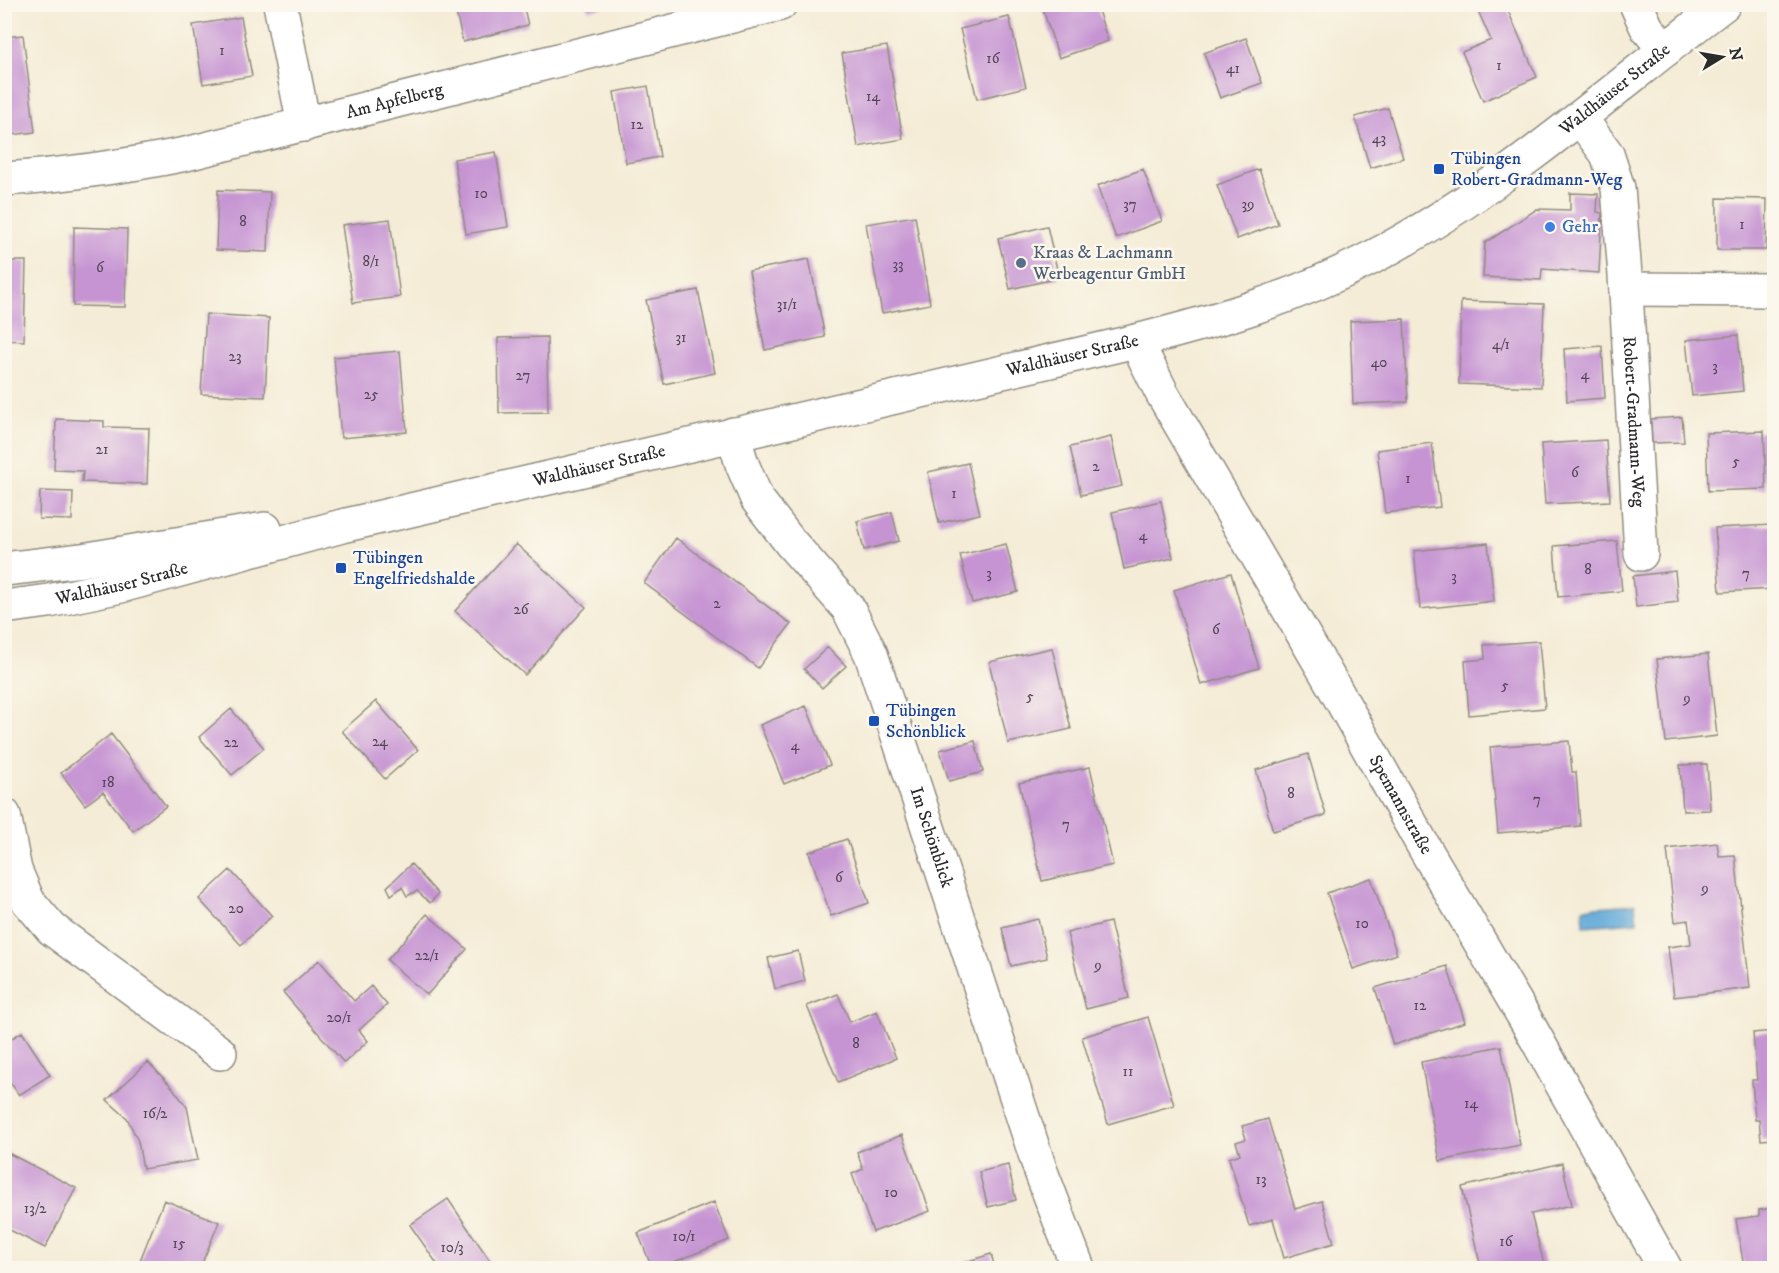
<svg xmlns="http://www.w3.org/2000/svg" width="1779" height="1273" font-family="'IM FELL DW Pica',serif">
	<rect width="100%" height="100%" fill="#fbf7ec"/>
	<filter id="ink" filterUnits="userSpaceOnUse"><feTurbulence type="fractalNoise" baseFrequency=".0167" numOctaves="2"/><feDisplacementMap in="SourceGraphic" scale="12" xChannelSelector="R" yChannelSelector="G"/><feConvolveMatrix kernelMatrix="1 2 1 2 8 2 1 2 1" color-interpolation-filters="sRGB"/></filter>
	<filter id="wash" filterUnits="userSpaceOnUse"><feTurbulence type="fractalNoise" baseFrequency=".008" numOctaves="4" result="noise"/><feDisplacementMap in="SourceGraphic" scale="24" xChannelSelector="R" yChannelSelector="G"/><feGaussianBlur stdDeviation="1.35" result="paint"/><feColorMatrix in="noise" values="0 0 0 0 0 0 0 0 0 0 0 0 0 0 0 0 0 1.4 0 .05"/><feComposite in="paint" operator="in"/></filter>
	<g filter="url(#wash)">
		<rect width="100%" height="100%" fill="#f4ecd6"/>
		<path fill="#61a9d8" stroke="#466a82" stroke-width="1.5" d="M 1635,904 L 1637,922 L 1584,926 L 1583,908 Z"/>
		<g id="blocks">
			<path fill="#c694d3" d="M 454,4 L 523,4 L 528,25 L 463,42 Z
				M 587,4 L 609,4 L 609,6 L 588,10 Z
				M 1041,4 L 1096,4 L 1108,41 L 1059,58 Z
				M 1475,4 L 1505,4 L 1537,77 L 1483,101 L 1462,52 L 1491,40 Z
				M 241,17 L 252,76 L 203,84 L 193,25 Z
				M 1009,17 L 1026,87 L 977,99 L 960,29 Z
				M 23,35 L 35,132 L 4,136 L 4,37 Z
				M 1246,38 L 1262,83 L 1220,98 L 1204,53 Z
				M 887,46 L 903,139 L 858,147 L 842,53 Z
				M 648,86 L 660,157 L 626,163 L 614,92 Z
				M 1388,108 L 1403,158 L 1370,168 L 1355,117 Z
				M 496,152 L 508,227 L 466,234 L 454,159 Z
				M 1143,169 L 1162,221 L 1116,238 L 1097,186 Z
				M 1259,169 L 1278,224 L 1237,239 L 1217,185 Z
				M 218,190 L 270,192 L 268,252 L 216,250 Z
				M 1570,193 L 1598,194 L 1597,212 L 1602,213 L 1599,273 L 1542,269 L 1541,280 L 1483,277 L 1485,243 L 1537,209 L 1570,210 Z
				M 1717,198 L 1767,199 L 1766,250 L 1717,250 Z
				M 915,216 L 930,304 L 882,313 L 866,224 Z
				M 390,219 L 400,297 L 353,303 L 342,225 Z
				M 1047,226 L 1059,278 L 1010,289 L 998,238 Z
				M 74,227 L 127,229 L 125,307 L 73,306 Z
				M 809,259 L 825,337 L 765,350 L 749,271 Z
				M 4,261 L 26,261 L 24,341 L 4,340 Z
				M 698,290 L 715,373 L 664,384 L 646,300 Z
				M 1461,301 L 1544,304 L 1541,387 L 1459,384 Z
				M 206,314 L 269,318 L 265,397 L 201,394 Z
				M 1404,319 L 1408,402 L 1353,404 L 1350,321 Z
				M 1738,335 L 1743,391 L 1692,396 L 1686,340 Z
				M 547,337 L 548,412 L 499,413 L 498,338 Z
				M 1602,346 L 1605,398 L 1567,401 L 1564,349 Z
				M 400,351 L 407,432 L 341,438 L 334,357 Z
				M 1682,417 L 1684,442 L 1652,443 L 1651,419 Z
				M 56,419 L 104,421 L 104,427 L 149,428 L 147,484 L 82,482 L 83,471 L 54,470 Z
				M 1764,431 L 1766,489 L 1708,491 L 1706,433 Z
				M 1111,437 L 1122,486 L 1081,495 L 1070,447 Z
				M 1606,440 L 1610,501 L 1545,504 L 1541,444 Z
				M 1432,443 L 1440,507 L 1385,513 L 1377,450 Z
				M 968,463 L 980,514 L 939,523 L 928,472 Z
				M 40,491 L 73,492 L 72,520 L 39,519 Z
				M 1161,501 L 1173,558 L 1124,569 L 1112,512 Z
				M 892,512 L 899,541 L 864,550 L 857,521 Z
				M 1772,525 L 1774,589 L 1720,592 L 1715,528 Z
				M 676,538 L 791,624 L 758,668 L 644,583 Z
				M 1617,541 L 1622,591 L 1558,597 L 1554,546 Z
				M 1488,543 L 1494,601 L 1420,609 L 1414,551 Z
				M 516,544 L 586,607 L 525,675 L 455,611 Z
				M 1006,544 L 1018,592 L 972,603 L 960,555 Z
				M 1675,571 L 1678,602 L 1636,607 L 1633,576 Z
				M 1231,573 L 1259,668 L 1201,685 L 1174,590 Z
				M 1539,641 L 1545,708 L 1469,715 L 1465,661 L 1485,659 L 1484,645 Z
				M 828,647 L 846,666 L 822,688 L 804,669 Z
				M 1052,648 L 1071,729 L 1008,743 L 989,662 Z
				M 1708,654 L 1717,736 L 1666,742 L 1657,659 Z
				M 376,701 L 418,750 L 385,779 L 342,731 Z
				M 806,706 L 830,765 L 784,784 L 760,725 Z
				M 231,709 L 264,748 L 232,775 L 199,737 Z
				M 111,734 L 166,806 L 133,831 L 103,792 L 85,805 L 61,773 Z
				M 975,741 L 983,772 L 949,781 L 940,750 Z
				M 1569,741 L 1572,772 L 1576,772 L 1580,826 L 1498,833 L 1490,747 Z
				M 1308,754 L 1326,815 L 1273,831 L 1256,770 Z
				M 1707,764 L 1710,810 L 1683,811 L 1680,765 Z
				M 1090,767 L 1113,865 L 1042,881 L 1019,783 Z
				M 847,839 L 869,903 L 831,916 L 809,852 Z
				M 1717,843 L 1719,856 L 1735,855 L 1750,988 L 1674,997 L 1668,947 L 1691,944 L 1688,920 L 1675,922 L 1667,849 Z
				M 411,864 L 438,894 L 430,903 L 417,891 L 407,896 L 402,887 L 391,895 L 387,887 Z
				M 230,870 L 272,916 L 241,945 L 199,899 Z
				M 1371,878 L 1397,954 L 1353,969 L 1327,893 Z
				M 427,914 L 467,949 L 427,995 L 387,960 Z
				M 1038,919 L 1047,958 L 1011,966 L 1002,928 Z
				M 1110,922 L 1129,998 L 1086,1009 L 1067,933 Z
				M 798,951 L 805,981 L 775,989 L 768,958 Z
				M 319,960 L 354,1001 L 371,986 L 387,1005 L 359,1030 L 368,1041 L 344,1063 L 283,992 Z
				M 1447,966 L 1465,1022 L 1393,1045 L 1375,988 Z
				M 838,994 L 850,1022 L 877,1011 L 896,1058 L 838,1082 L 807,1006 Z
				M 1148,1017 L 1174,1105 L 1108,1124 L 1082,1037 Z
				M 1774,1031 L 1774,1139 L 1761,1140 L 1759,1120 L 1755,1120 L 1752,1080 L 1757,1080 L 1753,1033 Z
				M 22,1032 L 50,1075 L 19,1095 L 4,1073 L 4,1043 Z
				M 1501,1046 L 1520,1145 L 1440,1161 L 1421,1062 Z
				M 148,1062 L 172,1087 L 187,1107 L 198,1160 L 143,1169 L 138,1141 L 127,1118 L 107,1100 Z
				M 1268,1119 L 1295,1209 L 1322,1201 L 1334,1243 L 1284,1258 L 1273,1219 L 1249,1226 L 1229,1158 L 1240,1154 L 1236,1142 L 1246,1139 L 1242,1126 Z
				M 902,1135 L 930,1211 L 873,1232 L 852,1174 L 863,1169 L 857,1152 Z
				M 8,1153 L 76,1188 L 45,1248 L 4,1227 L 4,1159 Z
				M 1562,1163 L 1572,1205 L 1531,1214 L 1545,1268 L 1481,1268 L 1462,1187 Z
				M 1008,1165 L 1016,1200 L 988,1207 L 979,1172 Z
				M 448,1199 L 495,1268 L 440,1268 L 410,1225 Z
				M 164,1200 L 219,1222 L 200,1268 L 151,1268 L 139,1263 Z
				M 714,1202 L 729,1240 L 659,1268 L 652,1268 L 638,1233 Z
				M 1774,1208 L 1774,1268 L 1744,1268 L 1736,1219 L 1759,1216 L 1759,1210 Z
				M 991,1254 L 995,1268 L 947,1268 Z"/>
		</g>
	</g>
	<g filter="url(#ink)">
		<use href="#blocks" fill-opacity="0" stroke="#908c80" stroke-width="1.5"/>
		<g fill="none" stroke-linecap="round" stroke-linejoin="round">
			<g stroke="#908c80" stroke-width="36">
				<g id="minor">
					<path d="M 280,4 L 304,125"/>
					<path d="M 1636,4 L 1647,28 L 1665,50"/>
					<path id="s1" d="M 1580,118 L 1607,154 L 1618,188 L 1625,275 L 1641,554"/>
					<path id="s2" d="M 4,179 C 66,175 126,166 186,154 L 780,4"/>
					<path d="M 1626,289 L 1774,290"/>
					<path id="s3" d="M 1136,341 L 1162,393 L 1334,687 L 1424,847 L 1527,1022 L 1665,1268"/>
					<path id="s4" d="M 733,434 L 742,464 L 757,499 L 790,542 L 848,608 L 871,654 L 1040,1169 L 1078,1268"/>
					<path d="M 4,569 L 82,560 L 265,529"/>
					<path id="s5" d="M 4,607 L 49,601 L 121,586 L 342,526 L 1136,341 C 1217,321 1296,297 1371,258 C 1500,191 1608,92 1724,4"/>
					<path d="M 4,815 L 15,870 L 28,901 L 52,929 L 220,1053"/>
				</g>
			</g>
			<use href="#minor" stroke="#fff" stroke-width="33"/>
		</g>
	</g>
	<g fill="#1a4fb4" stroke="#fbf7ec" stroke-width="2">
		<rect x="1433" y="163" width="12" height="12" rx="3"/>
		<rect x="335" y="562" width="12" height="12" rx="3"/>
		<rect x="868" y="715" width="12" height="12" rx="3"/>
	</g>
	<circle fill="#3f7fe0" stroke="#fbf7ec" stroke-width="2" cx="1550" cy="227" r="6"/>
	<circle fill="#5c6f8a" stroke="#fbf7ec" stroke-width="2" cx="1021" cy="263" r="6"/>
	<g text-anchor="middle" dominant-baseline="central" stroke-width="5" stroke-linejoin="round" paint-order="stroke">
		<g font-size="15" fill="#524555">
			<text x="222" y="50">1</text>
			<text x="993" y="58">16</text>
			<text x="1499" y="65">1</text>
			<text x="1233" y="68">41</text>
			<text x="873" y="96">14</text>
			<text x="637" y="124">12</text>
			<text x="1379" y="138">43</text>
			<text x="481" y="193">10</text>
			<text x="1130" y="204">37</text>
			<text x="1248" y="204">39</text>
			<text x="243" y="221">8</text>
			<text x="1742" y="224">1</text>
			<text x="371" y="261">8/1</text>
			<text x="898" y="264">33</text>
			<text x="100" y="267">6</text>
			<text x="787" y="304">31/1</text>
			<text x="681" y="337">31</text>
			<text x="1501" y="344">4/1</text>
			<text x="235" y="356">23</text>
			<text x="1379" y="362">40</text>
			<text x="1715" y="366">3</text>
			<text x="1585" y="374">4</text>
			<text x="523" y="375">27</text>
			<text x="371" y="394">25</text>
			<text x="102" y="449">21</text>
			<text x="1736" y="461">5</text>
			<text x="1096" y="466">2</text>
			<text x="1575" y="472">6</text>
			<text x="1408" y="478">1</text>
			<text x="954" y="493">1</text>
			<text x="1143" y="535">4</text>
			<text x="1588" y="569">8</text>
			<text x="989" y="573">3</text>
			<text x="1746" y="573">7</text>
			<text x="1454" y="576">3</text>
			<text x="717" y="603">2</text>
			<text x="521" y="609">26</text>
			<text x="1216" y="629">6</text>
			<text x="1505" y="685">5</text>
			<text x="1030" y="696">5</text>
			<text x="1687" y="698">9</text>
			<text x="380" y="741">24</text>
			<text x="231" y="742">22</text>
			<text x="795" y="745">4</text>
			<text x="108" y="782">18</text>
			<text x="1291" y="793">8</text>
			<text x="1537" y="799">7</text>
			<text x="1066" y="824">7</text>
			<text x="839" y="877">6</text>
			<text x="1705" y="888">9</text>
			<text x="236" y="908">20</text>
			<text x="1362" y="923">10</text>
			<text x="427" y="955">22/1</text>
			<text x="1098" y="965">9</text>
			<text x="1420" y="1005">12</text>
			<text x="339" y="1017">20/1</text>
			<text x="856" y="1043">8</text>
			<text x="1128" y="1071">11</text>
			<text x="1471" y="1103">14</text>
			<text x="155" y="1113">16/2</text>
			<text x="1261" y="1179">13</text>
			<text x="891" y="1192">10</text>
			<text x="35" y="1208">13/2</text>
			<text x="684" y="1236">10/1</text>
			<text x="1506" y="1241">16</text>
			<text x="179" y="1243">15</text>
			<text x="452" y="1247">10/3</text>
		</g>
		<g font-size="18" fill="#2b2b2b" stroke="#fbf7ec">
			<text stroke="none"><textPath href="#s5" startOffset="1710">Waldhäuser Straße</textPath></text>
			<text stroke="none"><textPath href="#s2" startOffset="399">Am Apfelberg</textPath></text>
			<text stroke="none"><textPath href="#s5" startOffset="1098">Waldhäuser Straße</textPath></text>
			<text stroke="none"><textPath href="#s1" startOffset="315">Robert-Gradmann-Weg</textPath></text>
			<text stroke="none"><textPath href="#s5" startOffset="612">Waldhäuser Straße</textPath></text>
			<text stroke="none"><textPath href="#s5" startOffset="120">Waldhäuser Straße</textPath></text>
			<text stroke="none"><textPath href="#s3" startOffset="534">Spemannstraße</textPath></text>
			<text stroke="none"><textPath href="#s4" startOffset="456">Im Schönblick</textPath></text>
		</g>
		<g font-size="18" fill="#164399" stroke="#fbf7ec" text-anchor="start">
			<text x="1451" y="159">Tübingen<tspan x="1451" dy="21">Robert-Gradmann-Weg</tspan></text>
			<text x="353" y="558">Tübingen<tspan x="353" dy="21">Engelfriedshalde</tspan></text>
			<text x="886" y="711">Tübingen<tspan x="886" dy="21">Schönblick</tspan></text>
		</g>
		<g font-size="18" fill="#366cbe" stroke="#fbf7ec" text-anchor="start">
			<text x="1562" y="227">Gehr</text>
		</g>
		<g font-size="18" fill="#4e5e75" stroke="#fbf7ec" text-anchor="start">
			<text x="1033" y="253">Kraas &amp; Lachmann<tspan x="1033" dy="21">Werbeagentur GmbH</tspan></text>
		</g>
	</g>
	<rect width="1779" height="1273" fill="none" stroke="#fbf7ec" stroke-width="24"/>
	<g transform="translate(1722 57) rotate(79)" stroke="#fbf7ec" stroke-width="4.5" paint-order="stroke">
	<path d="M0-4.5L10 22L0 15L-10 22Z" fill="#2b2b2b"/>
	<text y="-9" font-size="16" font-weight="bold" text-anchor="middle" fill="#2b2b2b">N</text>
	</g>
</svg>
